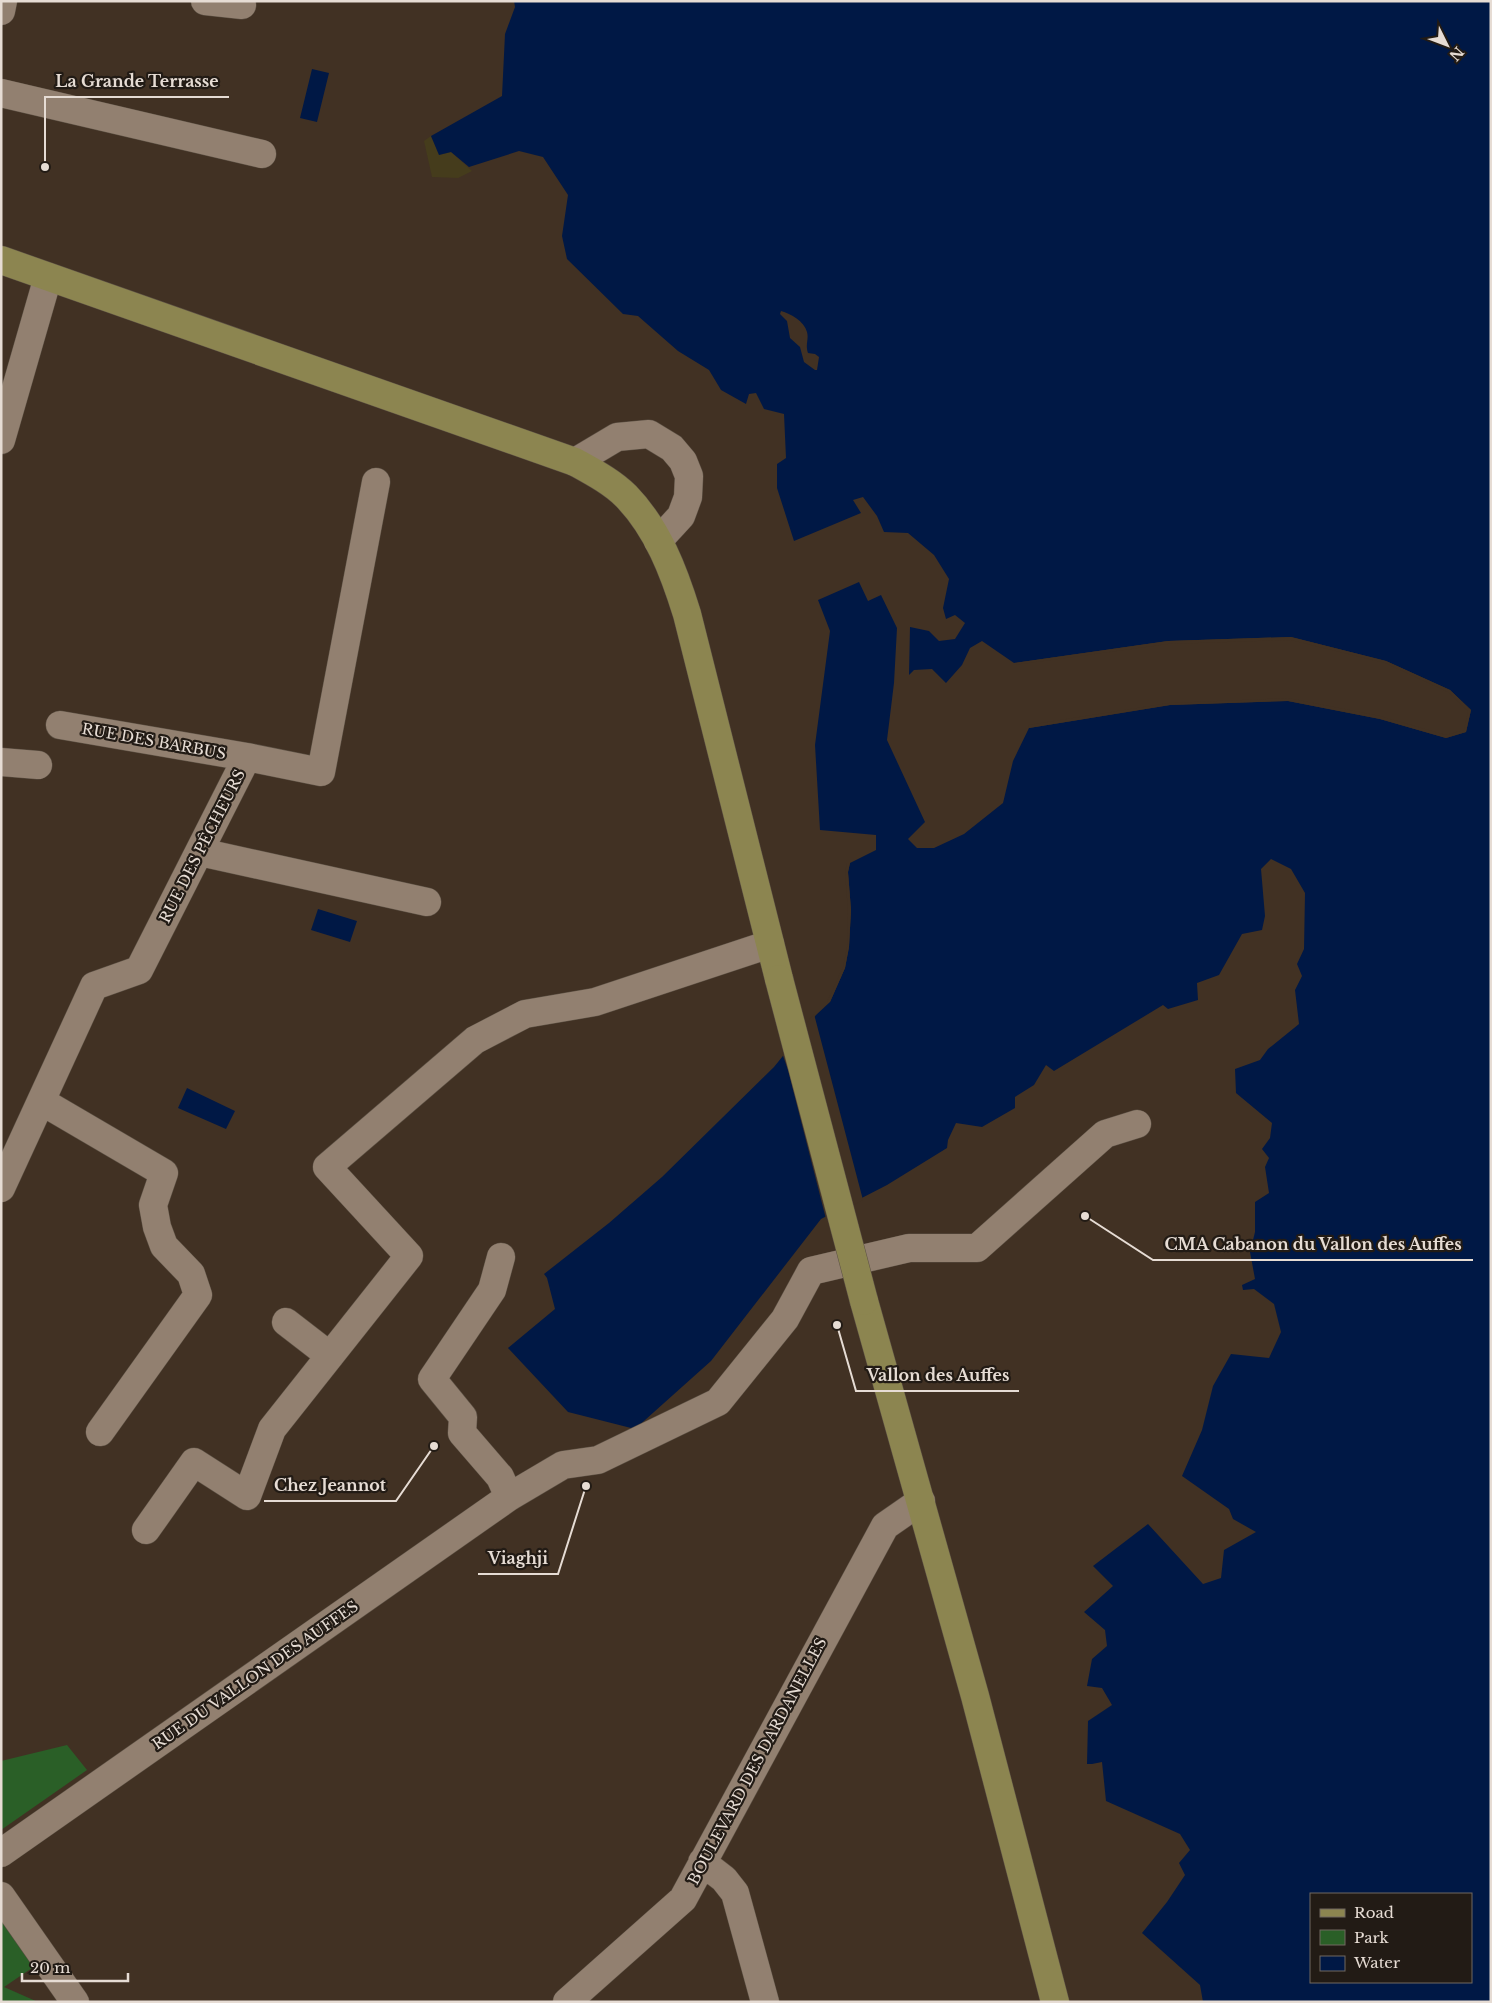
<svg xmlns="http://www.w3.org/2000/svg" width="1492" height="2003" font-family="'Libre Baskerville',serif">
	<rect width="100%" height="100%" fill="#413123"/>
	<path fill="#2a5f27" d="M 67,1745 L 87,1770 L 1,1830 L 1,1761 Z
		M 1,1921 L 35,1966 L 4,1987 L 38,2002 L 1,2002 Z"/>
	<path fill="#453c1c" d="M 431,136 L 439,155 L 451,152 L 472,171 L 458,178 L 432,177 L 424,141 Z"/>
	<path fill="#001845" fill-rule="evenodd" d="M 514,1 L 1491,1 L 1491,2002 L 1203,2002 L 1200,1985 L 1142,1933 L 1167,1902 L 1185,1875 L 1179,1863 L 1190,1850 L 1180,1834 L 1106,1801 L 1102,1762 L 1092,1764 L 1087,1764 L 1088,1721 L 1112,1705 L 1102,1688 L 1087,1686 L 1092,1659 L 1107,1646 L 1105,1630 L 1084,1612 L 1113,1586 L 1093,1566 L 1148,1524 L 1203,1584 L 1221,1578 L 1224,1550 L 1256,1532 L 1233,1519 L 1229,1509 L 1182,1476 L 1202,1430 L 1213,1386 L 1231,1354 L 1269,1358 L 1281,1332 L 1274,1304 L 1254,1289 L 1243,1290 L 1242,1285 L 1255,1279 L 1250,1252 L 1255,1232 L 1255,1202 L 1269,1193 L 1265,1167 L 1269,1158 L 1262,1149 L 1270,1138 L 1272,1123 L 1236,1093 L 1235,1069 L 1260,1060 L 1268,1049 L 1299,1024 L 1295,990 L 1302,976 L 1297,964 L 1304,949 L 1305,893 L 1291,869 L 1271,859 L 1261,869 L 1265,916 L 1262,930 L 1242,934 L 1219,975 L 1197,983 L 1198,1000 L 1168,1009 L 1163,1005 L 1054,1071 L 1046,1065 L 1034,1085 L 1015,1097 L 1015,1108 L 982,1127 L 956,1123 L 948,1140 L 947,1148 L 887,1185 L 821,1219 L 711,1361 L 635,1429 L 568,1412 L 508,1348 L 555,1309 L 547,1278 L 544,1274 L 609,1223 L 662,1177 L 774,1067 L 816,1015 L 830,1002 L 845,968 L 849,947 L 851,910 L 848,872 L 850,863 L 876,850 L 876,835 L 820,830 L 815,745 L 830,631 L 818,600 L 859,582 L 868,601 L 881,595 L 897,628 L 894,683 L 887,740 L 925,822 L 908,839 L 917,848 L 934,848 L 964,834 L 1003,803 L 1013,761 L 1029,728 L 1170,705 L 1288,701 L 1380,719 L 1446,738 L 1466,732 L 1471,710 L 1450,690 L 1386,661 L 1291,637 L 1168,641 L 1014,663 L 982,641 L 970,648 L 962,665 L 946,683 L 932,669 L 914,670 L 909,675 L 910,627 L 929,631 L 939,641 L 955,639 L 965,623 L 955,615 L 946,619 L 943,608 L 949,579 L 934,555 L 908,533 L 884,532 L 877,516 L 863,497 L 853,500 L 861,513 L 794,541 L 777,488 L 777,464 L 786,458 L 784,414 L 764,409 L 756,393 L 749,394 L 746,404 L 721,390 L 709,370 L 678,351 L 638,316 L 623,314 L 567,259 L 562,236 L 568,195 L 543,157 L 519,151 L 469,167 L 451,152 L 439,155 L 431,136 L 502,96 L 505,34 L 515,7 ZM 781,311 C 791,314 804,321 807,332 C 809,339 805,345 808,353 L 815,354 L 819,357 L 817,370 L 815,370 L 804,362 L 800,347 L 790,338 L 787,321 L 780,314 ZM 1311,1894 L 1471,1894 L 1471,1982 L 1311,1982 Z
		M 312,69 L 329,73 L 317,122 L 300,118 Z
		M 318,909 L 357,921 L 350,942 L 311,930 Z
		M 187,1088 L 235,1111 L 226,1129 L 178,1108 Z"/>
	<path fill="#413123" d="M 1291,637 L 1386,661 L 1450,690 L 1471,710 L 1466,732 L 1446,738 L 1380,719 L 1288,701 L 1170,705 L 1029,728 L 1028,725 L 1169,703 L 1288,698 L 1380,716 L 1446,735 L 1464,730 L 1468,711 L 1448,692 L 1385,663 L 1291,640 L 1168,644 L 1014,665 L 1014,663 L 1168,641 Z
		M 847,863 L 850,863 L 848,872 L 851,910 L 849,947 L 845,968 L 830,1002 L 827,1002 L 843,967 L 847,947 L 848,911 L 845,872 Z
		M 814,1014 L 863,1200 L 826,1219 L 788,1070 L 782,1053 Z"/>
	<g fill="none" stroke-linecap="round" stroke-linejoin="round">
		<g stroke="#5c5044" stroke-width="29">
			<path id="minor" d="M 205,1 L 242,5
				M 1,11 L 3,1
				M 1,93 L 262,154
				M 1,440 L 48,277
				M 575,462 L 617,437 L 649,434 L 672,448 L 683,461 L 689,476 L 688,497 L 681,516 L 658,541
				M 60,725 L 247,757
				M 1,762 L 38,765
				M 200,852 L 427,902
				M 41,1101 L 164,1173 L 153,1205 L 157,1227 L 164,1246 L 191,1274 L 198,1295 L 100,1432
				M 1,1188 L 94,986 L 139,970 L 247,757 L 321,772 L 376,482
				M 501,1257 L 492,1290 L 432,1379 L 463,1417 L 462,1433 L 500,1477 L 509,1497
				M 286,1322 L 330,1356
				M 146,1530 L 194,1462 L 247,1496 L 272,1429 L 409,1256 L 327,1167 L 475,1040 L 525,1014 L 595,1002 L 770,944
				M 1,1853 L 509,1497 L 563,1465 L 598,1460 L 718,1402 L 785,1319 L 811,1271 L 909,1248 L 977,1248 L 1105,1134 L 1137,1124
				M 702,1862 L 724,1879 L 735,1893 L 765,2002
				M 1,1896 L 75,2002
				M 567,2002 L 683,1899 L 885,1526 L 921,1501"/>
		</g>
		<g stroke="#5c5044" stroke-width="29">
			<path id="major" d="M 1,260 L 575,462 C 593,472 612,482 626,496 C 658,529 674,572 687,614 L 779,979
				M 864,1301 L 975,1696 L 1055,2002"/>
		</g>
		<use href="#minor" stroke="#928070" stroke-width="28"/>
		<use href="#major" stroke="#8c8550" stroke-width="28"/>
		<g stroke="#5c5044" stroke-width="29" stroke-linecap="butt">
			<path id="major-bridge" d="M 779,979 L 864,1301"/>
		</g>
		<use href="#major-bridge" stroke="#8c8550" stroke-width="28"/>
	</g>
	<g text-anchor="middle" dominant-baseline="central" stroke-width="4.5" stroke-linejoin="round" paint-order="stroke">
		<g font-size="15" fill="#e6dcd4" stroke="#221b15">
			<text transform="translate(154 741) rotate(10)">RUE DES BARBUS</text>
			<text transform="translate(202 846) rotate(-63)">RUE DES PÊCHEURS</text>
			<text transform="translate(255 1675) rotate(-35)">RUE DU VALLON DES AUFFES</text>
			<text transform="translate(757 1761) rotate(-62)">BOULEVARD DES DARDANELLES</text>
		</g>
	</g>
	<path fill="none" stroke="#e6dcd4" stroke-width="2" d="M45 167L45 97H229M1085 1216L1153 1260H1473M837 1325L856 1391H1019M434 1446L396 1501H264M586 1486L558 1574H478"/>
	<g fill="#e6dcd4" stroke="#221b15" stroke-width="2">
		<circle cx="45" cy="167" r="5"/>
		<circle cx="1085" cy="1216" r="5"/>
		<circle cx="837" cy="1325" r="5"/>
		<circle cx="434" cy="1446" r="5"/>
		<circle cx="586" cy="1486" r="5"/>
	</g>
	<g font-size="16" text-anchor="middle" font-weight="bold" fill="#e6dcd4" stroke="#221b15" stroke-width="4.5" stroke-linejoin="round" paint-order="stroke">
		<text x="137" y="87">La Grande Terrasse</text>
		<text x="1313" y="1250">CMA Cabanon du Vallon des Auffes</text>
		<text x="938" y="1381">Vallon des Auffes</text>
		<text x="330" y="1491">Chez Jeannot</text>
		<text x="518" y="1564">Viaghji</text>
	</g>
	<rect width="1492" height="2003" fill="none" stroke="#e6dcd4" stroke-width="5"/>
	<rect x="1310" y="1893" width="162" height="90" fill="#221b15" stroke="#706861"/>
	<rect x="1320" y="1909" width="25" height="8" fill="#8c8550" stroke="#706861"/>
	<text x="1354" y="1918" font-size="15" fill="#e6dcd4">Road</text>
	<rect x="1320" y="1930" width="25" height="15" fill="#2a5f27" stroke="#706861"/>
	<text x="1354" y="1943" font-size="15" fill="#e6dcd4">Park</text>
	<rect x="1320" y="1956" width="25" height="15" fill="#001845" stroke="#706861"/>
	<text x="1354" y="1968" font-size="15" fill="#e6dcd4">Water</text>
	<g transform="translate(1447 45) rotate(132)" stroke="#221b15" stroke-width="4" paint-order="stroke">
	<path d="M0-4L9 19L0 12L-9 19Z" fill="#e6dcd4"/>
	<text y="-8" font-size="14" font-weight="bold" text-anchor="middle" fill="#e6dcd4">N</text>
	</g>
	<path d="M22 1973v8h106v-8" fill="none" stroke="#e6dcd4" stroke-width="2.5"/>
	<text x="30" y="1973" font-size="15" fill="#e6dcd4" stroke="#221b15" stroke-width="4" paint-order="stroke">20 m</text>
</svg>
